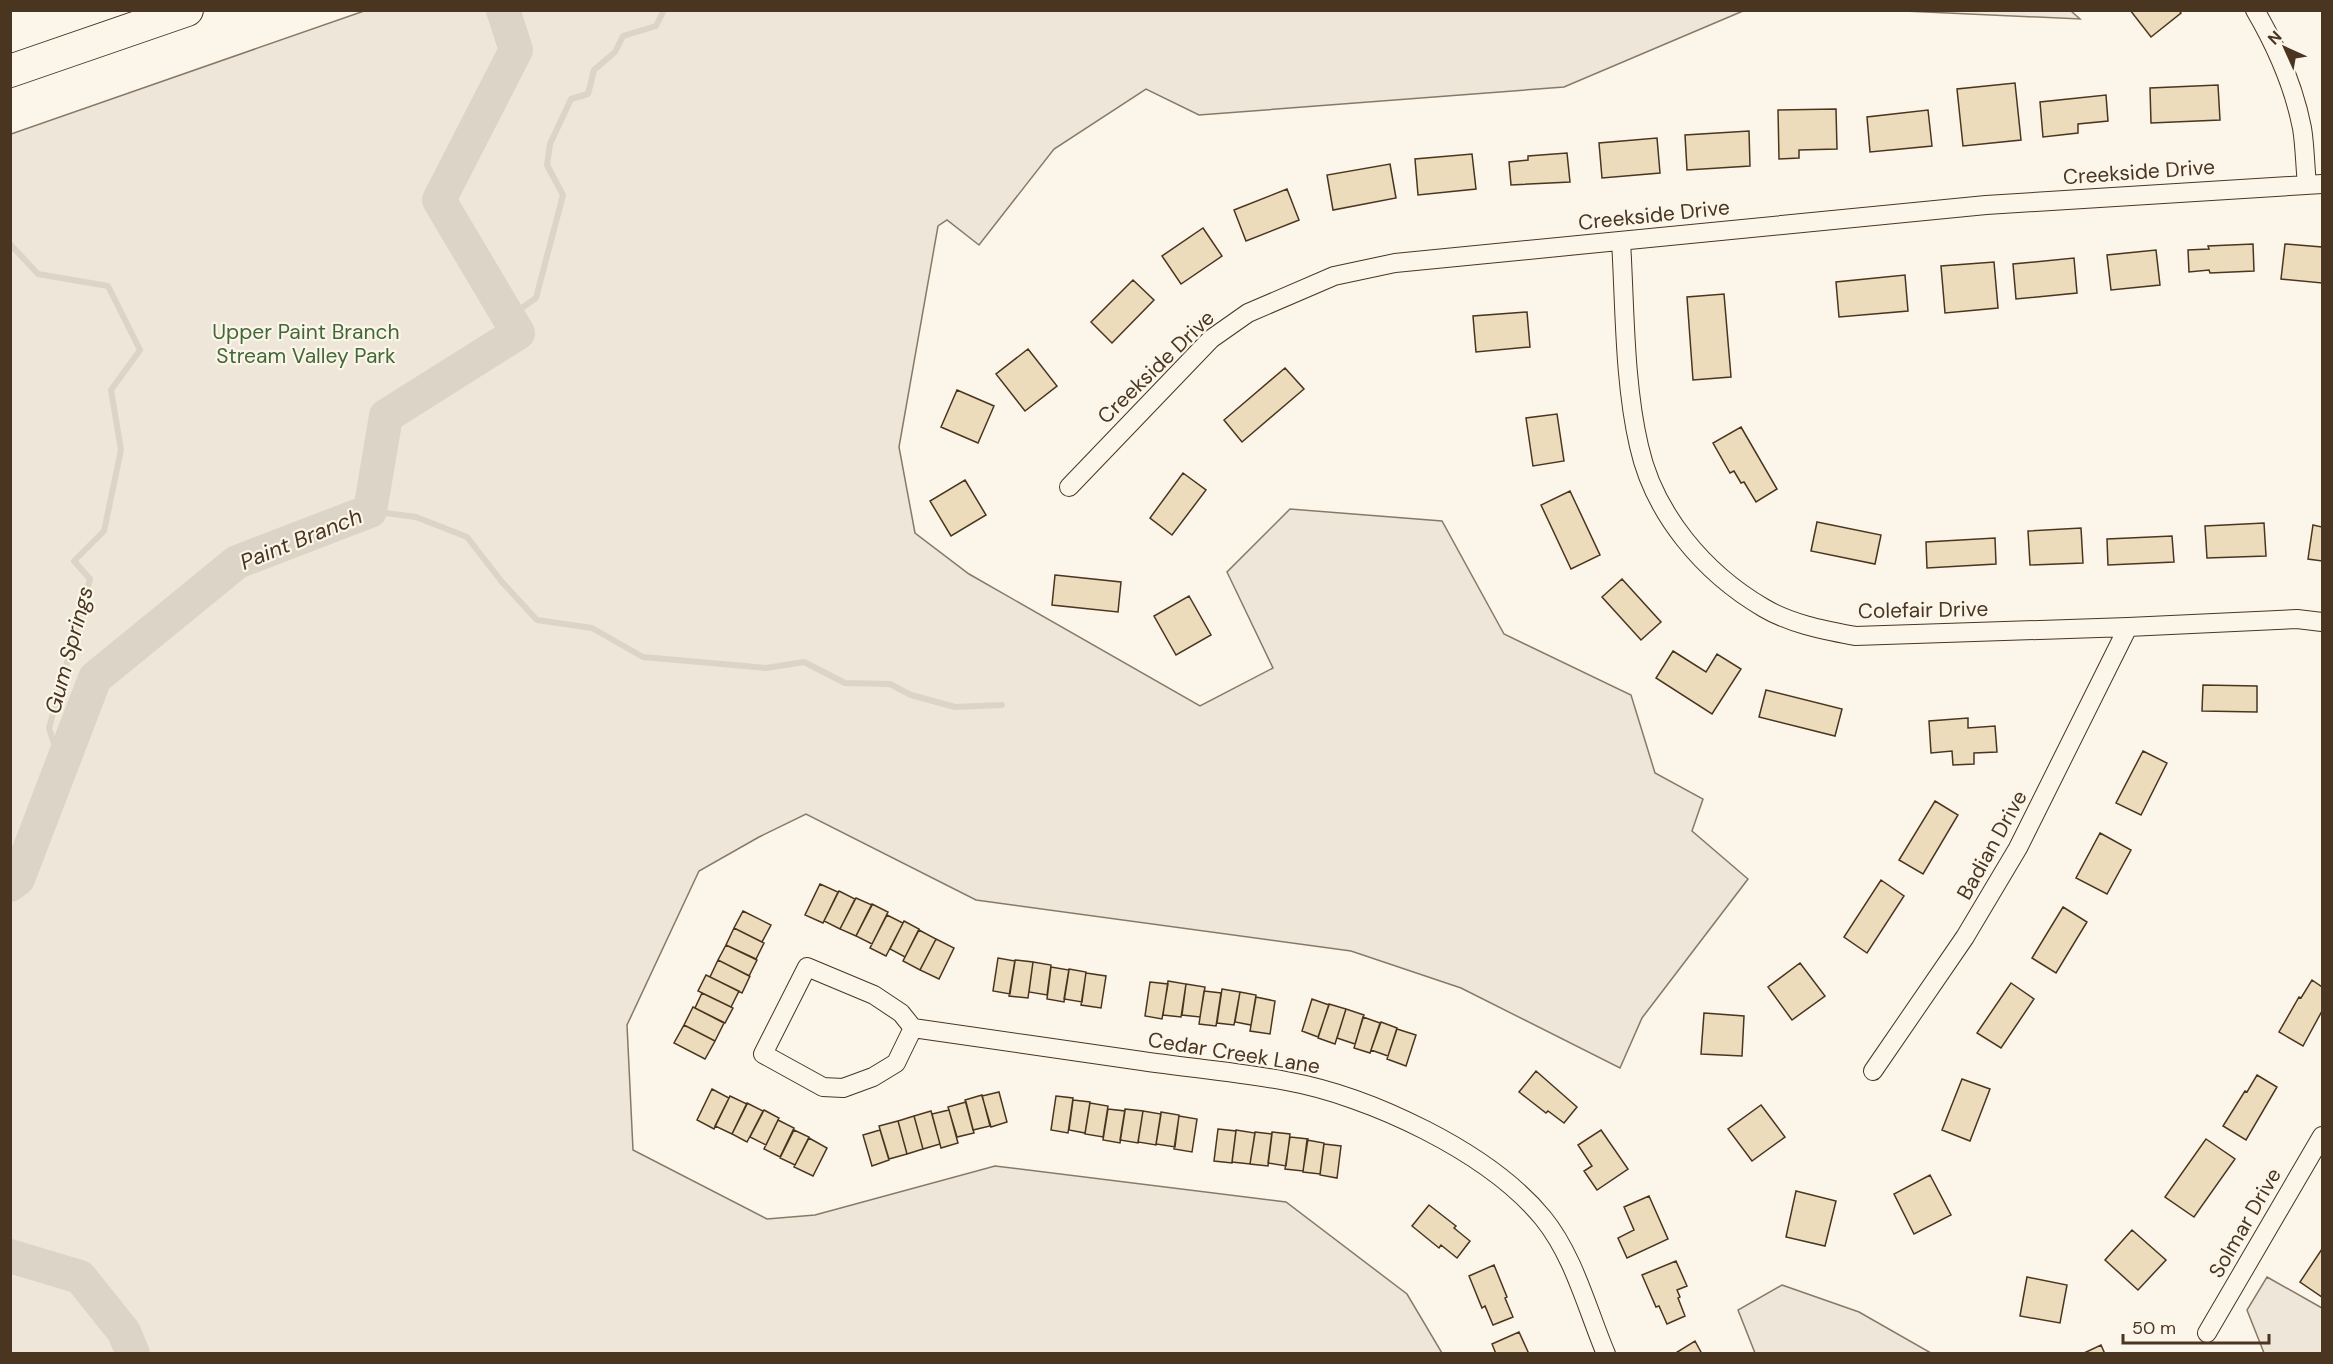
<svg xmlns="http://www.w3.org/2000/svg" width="2333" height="1364" font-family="'DM Sans',sans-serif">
	<rect width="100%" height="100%" fill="#fbf6e9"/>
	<path fill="#ede6d9" stroke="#887966" stroke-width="1.5" d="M 364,11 L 1743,11 L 1564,87 L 1199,115 L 1146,89 L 1054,149 L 979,245 L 947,220 L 938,226 L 899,447 L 915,533 L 969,574 L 1200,706 L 1273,668 L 1227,572 L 1290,509 L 1442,521 L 1504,634 L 1631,695 L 1655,773 L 1703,799 L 1692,831 L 1748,879 L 1642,1018 L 1620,1068 L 1461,988 L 1351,951 L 976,900 L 806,814 L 759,837 L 699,871 L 627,1025 L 633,1150 L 767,1219 L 815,1215 L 995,1166 L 1286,1202 L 1407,1294 L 1442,1353 L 11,1353 L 11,134 Z
		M 2071,11 L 2080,19 L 1904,11 L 2071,10 Z
		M 2267,1277 L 2322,1308 L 2322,1353 L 2264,1353 L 2247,1310 Z
		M 1782,1285 L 1859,1312 L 1931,1353 L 1755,1353 L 1738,1310 Z"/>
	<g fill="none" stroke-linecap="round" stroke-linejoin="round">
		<path stroke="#dcd4c6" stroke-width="6" d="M 10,244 L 38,274 L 108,286 L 140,350 L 111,390 L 121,450 L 104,531 L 74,561 L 90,579 L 49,728 L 61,765
			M 509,317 L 536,298 L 563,195 L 547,165 L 550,144 L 571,99 L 588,94 L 594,70 L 615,52 L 623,36 L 656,26 L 664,10
			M 370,511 L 416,517 L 467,537 L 502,582 L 537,620 L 592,628 L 643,657 L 766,668 L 804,662 L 845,683 L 890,684 L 911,695 L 955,707 L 1002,705"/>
		<path stroke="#dcd4c6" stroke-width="34" d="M 10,885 L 18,879 L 95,678 L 237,562 L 370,511 L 386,416 L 518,333 L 439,200 L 516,50 L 503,10
			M 10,1256 L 80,1277 L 124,1332 L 133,1354"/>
	</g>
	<path fill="#ecdcbc" stroke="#4a3520" stroke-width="1.5" d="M 2130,10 L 2179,10 L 2181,13 L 2151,37 Z
		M 2015,83 L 2021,140 L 1963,146 L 1957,89 Z
		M 2218,85 L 2220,120 L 2151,123 L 2150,88 Z
		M 2106,95 L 2108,121 L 2078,124 L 2078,133 L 2043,137 L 2040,102 Z
		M 1836,109 L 1837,149 L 1799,150 L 1799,158 L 1779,159 L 1778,110 Z
		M 1928,110 L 1932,146 L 1870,152 L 1867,117 Z
		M 1749,131 L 1750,166 L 1687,170 L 1685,135 Z
		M 1657,138 L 1660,173 L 1602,178 L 1599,143 Z
		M 1567,153 L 1570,182 L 1511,185 L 1509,162 L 1528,160 L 1528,156 Z
		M 1472,154 L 1476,189 L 1418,195 L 1415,159 Z
		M 1390,164 L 1396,198 L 1333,210 L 1327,175 Z
		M 1287,189 L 1299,220 L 1246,241 L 1234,210 Z
		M 1203,228 L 1222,256 L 1181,284 L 1162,256 Z
		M 2253,244 L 2254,271 L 2210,273 L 2209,270 L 2189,272 L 2188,250 L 2209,249 L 2208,246 Z
		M 2285,244 L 2322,247 L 2322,283 L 2281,279 Z
		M 2156,250 L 2160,285 L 2111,290 L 2107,255 Z
		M 2074,258 L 2077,293 L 2016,299 L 2013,264 Z
		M 1994,262 L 1998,308 L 1945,313 L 1941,266 Z
		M 1905,275 L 1908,311 L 1839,317 L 1836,282 Z
		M 1133,280 L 1154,300 L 1112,343 L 1091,322 Z
		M 1724,294 L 1731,377 L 1693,380 L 1687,297 Z
		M 1527,312 L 1530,347 L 1476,352 L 1473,316 Z
		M 1028,349 L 1057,386 L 1025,411 L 996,374 Z
		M 1285,368 L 1304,389 L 1242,442 L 1224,420 Z
		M 957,390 L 994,406 L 978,443 L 941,427 Z
		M 1557,414 L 1564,461 L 1533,466 L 1526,418 Z
		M 1741,427 L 1777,489 L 1756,502 L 1744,482 L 1741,483 L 1734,471 L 1730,473 L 1713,443 Z
		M 1183,473 L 1206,490 L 1172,535 L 1150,518 Z
		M 965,480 L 986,515 L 951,536 L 930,501 Z
		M 1570,491 L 1600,555 L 1571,569 L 1541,505 Z
		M 1817,522 L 1881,535 L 1875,564 L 1811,551 Z
		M 2264,523 L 2266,556 L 2207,558 L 2205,526 Z
		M 2313,525 L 2322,527 L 2322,561 L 2308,559 Z
		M 2081,528 L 2083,563 L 2030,565 L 2028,531 Z
		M 2172,536 L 2174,562 L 2108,565 L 2107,539 Z
		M 1995,538 L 1996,564 L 1927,568 L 1926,542 Z
		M 1055,575 L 1121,582 L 1118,612 L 1052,605 Z
		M 1622,579 L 1661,622 L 1641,640 L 1602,597 Z
		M 1189,596 L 1211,635 L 1176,655 L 1154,616 Z
		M 1673,651 L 1706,672 L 1717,654 L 1741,669 L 1712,714 L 1656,678 Z
		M 2203,685 L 2257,686 L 2257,712 L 2202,711 Z
		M 1766,690 L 1842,709 L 1835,736 L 1759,717 Z
		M 1968,718 L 1968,728 L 1995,726 L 1997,752 L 1974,753 L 1974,764 L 1953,765 L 1952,751 L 1931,753 L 1929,721 Z
		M 2143,751 L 2167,763 L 2141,815 L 2116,803 Z
		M 1935,801 L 1958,815 L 1923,874 L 1899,860 Z
		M 2100,833 L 2131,850 L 2107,894 L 2076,878 Z
		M 1881,880 L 1904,896 L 1867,953 L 1844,937 Z
		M 820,884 L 838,892 L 823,923 L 805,915 Z
		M 839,891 L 855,899 L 840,929 L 824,921 Z
		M 856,898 L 872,905 L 856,936 L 840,929 Z
		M 872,904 L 888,912 L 872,944 L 856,936 Z
		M 2063,907 L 2087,922 L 2056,973 L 2032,958 Z
		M 743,911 L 771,925 L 762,942 L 734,928 Z
		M 887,915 L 903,923 L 886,956 L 870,948 Z
		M 904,921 L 919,929 L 905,957 L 890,949 Z
		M 734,928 L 764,943 L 756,959 L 726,945 Z
		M 919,930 L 936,939 L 920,970 L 903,961 Z
		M 936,939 L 954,948 L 939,979 L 920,970 Z
		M 726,945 L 757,960 L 749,976 L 718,960 Z
		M 998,958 L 1015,961 L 1010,994 L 993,991 Z
		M 718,960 L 750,976 L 742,993 L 710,977 Z
		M 1015,960 L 1033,962 L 1028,998 L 1009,996 Z
		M 1033,962 L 1051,965 L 1047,995 L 1029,992 Z
		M 1800,963 L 1825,996 L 1792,1020 L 1768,987 Z
		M 1051,967 L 1069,970 L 1064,1002 L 1047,999 Z
		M 1069,969 L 1086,972 L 1082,1002 L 1064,999 Z
		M 1086,973 L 1106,976 L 1101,1008 L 1081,1005 Z
		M 706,975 L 739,991 L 731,1007 L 698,991 Z
		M 2312,980 L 2322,987 L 2322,1011 L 2303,1046 L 2279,1032 L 2299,997 L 2301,998 Z
		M 1168,981 L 1186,984 L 1181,1017 L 1163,1015 Z
		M 1150,982 L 1168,984 L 1162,1019 L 1145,1016 Z
		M 2011,983 L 2034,999 L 2001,1048 L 1977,1033 Z
		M 1186,984 L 1205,987 L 1200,1017 L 1182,1015 Z
		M 1222,989 L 1240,992 L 1234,1025 L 1217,1023 Z
		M 1204,991 L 1221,993 L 1216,1026 L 1199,1024 Z
		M 1240,992 L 1256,995 L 1251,1025 L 1235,1022 Z
		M 702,993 L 733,1008 L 725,1023 L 695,1008 Z
		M 1256,997 L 1275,1001 L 1270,1034 L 1250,1031 Z
		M 1312,999 L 1329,1005 L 1318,1037 L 1302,1031 Z
		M 1329,1004 L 1346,1009 L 1335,1044 L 1318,1038 Z
		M 693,1007 L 724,1023 L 715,1041 L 684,1025 Z
		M 1346,1009 L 1364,1015 L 1355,1044 L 1337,1038 Z
		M 1704,1013 L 1744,1016 L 1742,1056 L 1701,1054 Z
		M 1363,1017 L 1380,1023 L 1370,1053 L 1354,1048 Z
		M 1381,1022 L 1397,1028 L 1388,1056 L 1371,1050 Z
		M 684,1025 L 715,1041 L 705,1059 L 674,1043 Z
		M 1397,1029 L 1416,1035 L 1406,1066 L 1387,1059 Z
		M 1536,1071 L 1577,1107 L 1564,1123 L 1548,1111 L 1546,1113 L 1519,1092 Z
		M 2257,1075 L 2277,1087 L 2246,1140 L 2223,1126 L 2245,1091 L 2247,1092 Z
		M 1962,1079 L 1990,1089 L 1970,1141 L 1942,1130 Z
		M 712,1089 L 729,1098 L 714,1129 L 697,1120 Z
		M 999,1092 L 1007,1122 L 991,1127 L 982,1096 Z
		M 982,1095 L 990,1126 L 973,1130 L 965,1100 Z
		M 730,1096 L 747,1104 L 732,1134 L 715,1126 Z
		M 1056,1096 L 1073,1098 L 1068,1133 L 1051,1130 Z
		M 1073,1100 L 1090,1102 L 1085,1133 L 1069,1130 Z
		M 966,1102 L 974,1133 L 957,1137 L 948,1107 Z
		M 747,1103 L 763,1111 L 747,1142 L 732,1134 Z
		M 1090,1103 L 1108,1106 L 1103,1137 L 1085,1134 Z
		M 1761,1105 L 1785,1137 L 1752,1161 L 1728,1129 Z
		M 1108,1109 L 1125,1111 L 1120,1143 L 1103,1140 Z
		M 1125,1109 L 1143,1111 L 1138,1143 L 1120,1140 Z
		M 764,1110 L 779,1118 L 766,1145 L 750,1137 Z
		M 949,1110 L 958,1143 L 941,1148 L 932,1114 Z
		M 931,1111 L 940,1144 L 923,1149 L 914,1116 Z
		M 1143,1111 L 1161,1114 L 1156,1145 L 1138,1142 Z
		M 1161,1112 L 1179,1115 L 1175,1147 L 1156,1144 Z
		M 914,1116 L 923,1149 L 907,1154 L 898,1121 Z
		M 1179,1116 L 1197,1119 L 1192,1152 L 1174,1149 Z
		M 778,1120 L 794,1128 L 780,1157 L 764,1149 Z
		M 898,1121 L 907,1154 L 889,1159 L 879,1126 Z
		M 1218,1129 L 1236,1131 L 1232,1163 L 1214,1161 Z
		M 794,1130 L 809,1137 L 795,1165 L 780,1158 Z
		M 880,1130 L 889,1160 L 872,1166 L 863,1135 Z
		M 1236,1130 L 1255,1133 L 1250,1164 L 1232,1162 Z
		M 1601,1130 L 1628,1169 L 1597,1190 L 1584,1171 L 1592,1166 L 1578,1145 Z
		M 1255,1132 L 1272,1134 L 1268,1166 L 1250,1164 Z
		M 1272,1132 L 1290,1134 L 1286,1166 L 1268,1163 Z
		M 1290,1137 L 1308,1139 L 1303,1171 L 1285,1169 Z
		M 809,1138 L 827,1148 L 813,1176 L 794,1167 Z
		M 2206,1139 L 2235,1159 L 2194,1217 L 2165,1197 Z
		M 1307,1140 L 1324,1143 L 1320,1174 L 1303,1172 Z
		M 1324,1144 L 1341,1146 L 1337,1178 L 1320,1175 Z
		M 1930,1175 L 1951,1215 L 1914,1234 L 1894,1194 Z
		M 1796,1191 L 1836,1201 L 1825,1246 L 1786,1237 Z
		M 1649,1196 L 1668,1239 L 1627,1258 L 1618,1238 L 1634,1230 L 1624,1207 Z
		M 1429,1205 L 1456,1226 L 1454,1228 L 1470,1241 L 1457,1258 L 1441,1245 L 1439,1248 L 1412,1226 Z
		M 2132,1230 L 2166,1260 L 2138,1290 L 2105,1260 Z
		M 2322,1249 L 2322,1297 L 2300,1282 Z
		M 1676,1261 L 1687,1286 L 1677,1290 L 1680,1297 L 1678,1298 L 1685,1316 L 1667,1324 L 1659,1306 L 1656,1307 L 1642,1275 Z
		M 1494,1265 L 1507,1297 L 1505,1298 L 1513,1317 L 1493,1325 L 1485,1306 L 1482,1308 L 1469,1276 Z
		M 2027,1277 L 2067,1285 L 2060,1323 L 2020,1316 Z
		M 1519,1332 L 1529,1354 L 1496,1354 L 1492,1344 Z
		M 1695,1341 L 1702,1354 L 1674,1354 Z
		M 2101,1345 L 2105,1354 L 2082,1354 Z"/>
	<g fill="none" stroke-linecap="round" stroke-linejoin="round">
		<g stroke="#4a3520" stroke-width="20">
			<path id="minor" d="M 2255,10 C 2276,46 2294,87 2302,128 C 2305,146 2305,166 2307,184
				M 1621,241 C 1625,307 1624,382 1639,446 C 1654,514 1704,573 1764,608 C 1791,624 1824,630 1855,636 L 2128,627 L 2297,619 L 2322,622
				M 1069,487 L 1211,339 L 1248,313 L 1334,276 L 1395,263 L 1986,205 L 2322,184
				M 913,1028 L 896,1063 L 873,1077 L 843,1088 L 823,1087 L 763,1054 L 807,967 L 874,995 L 901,1013 L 913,1028 C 989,1039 1066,1050 1142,1061 C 1190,1068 1239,1072 1286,1081 C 1370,1096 1489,1152 1543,1218 C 1574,1256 1587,1309 1606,1354
				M 1873,1071 L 1965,937 L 2018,848 L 2128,627
				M 2207,1333 L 2322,1136"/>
		</g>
		<g stroke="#4a3520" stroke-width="34">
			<path id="motorway" d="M 10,71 L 187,10"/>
		</g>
		<use href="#minor" stroke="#fbf6e9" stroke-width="18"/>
		<use href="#motorway" stroke="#fbf6e9" stroke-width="32"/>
	</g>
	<g text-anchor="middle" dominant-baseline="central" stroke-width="4.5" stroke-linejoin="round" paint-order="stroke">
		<g font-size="21" fill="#4a3520" stroke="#fbf6e9">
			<text transform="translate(2139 172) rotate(-4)">Creekside Drive</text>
			<text transform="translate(1654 215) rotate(-6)">Creekside Drive</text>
			<text transform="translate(1156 367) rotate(-44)">Creekside Drive</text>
			<text transform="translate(1923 610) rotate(-1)">Colefair Drive</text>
			<text transform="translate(1992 845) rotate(-61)">Badian Drive</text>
			<text transform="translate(1234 1053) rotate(9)">Cedar Creek Lane</text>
			<text transform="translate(2245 1223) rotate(-60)">Solmar Drive</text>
		</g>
		<g font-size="21" fill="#436837" stroke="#fbf6e9">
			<text x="306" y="332">Upper Paint Branch<tspan x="306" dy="24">Stream Valley Park</tspan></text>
		</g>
		<g font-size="22" font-style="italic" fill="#4a3520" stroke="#fbf6e9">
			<text transform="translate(301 539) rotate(-22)">Paint Branch</text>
			<text transform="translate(69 650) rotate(-75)">Gum Springs</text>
		</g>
	</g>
	<rect width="2333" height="1364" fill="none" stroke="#4a3520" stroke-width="24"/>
	<g transform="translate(2285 48) rotate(315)" stroke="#fbf6e9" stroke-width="4.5" paint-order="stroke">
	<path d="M0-4.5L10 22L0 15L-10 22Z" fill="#4a3520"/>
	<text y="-9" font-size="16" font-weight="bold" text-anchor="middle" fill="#4a3520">N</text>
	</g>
	<path d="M2123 1334v9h146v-9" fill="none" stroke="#4a3520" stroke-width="3"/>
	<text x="2132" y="1334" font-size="18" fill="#4a3520" stroke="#fbf6e9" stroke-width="4.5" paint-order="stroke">50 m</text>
</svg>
